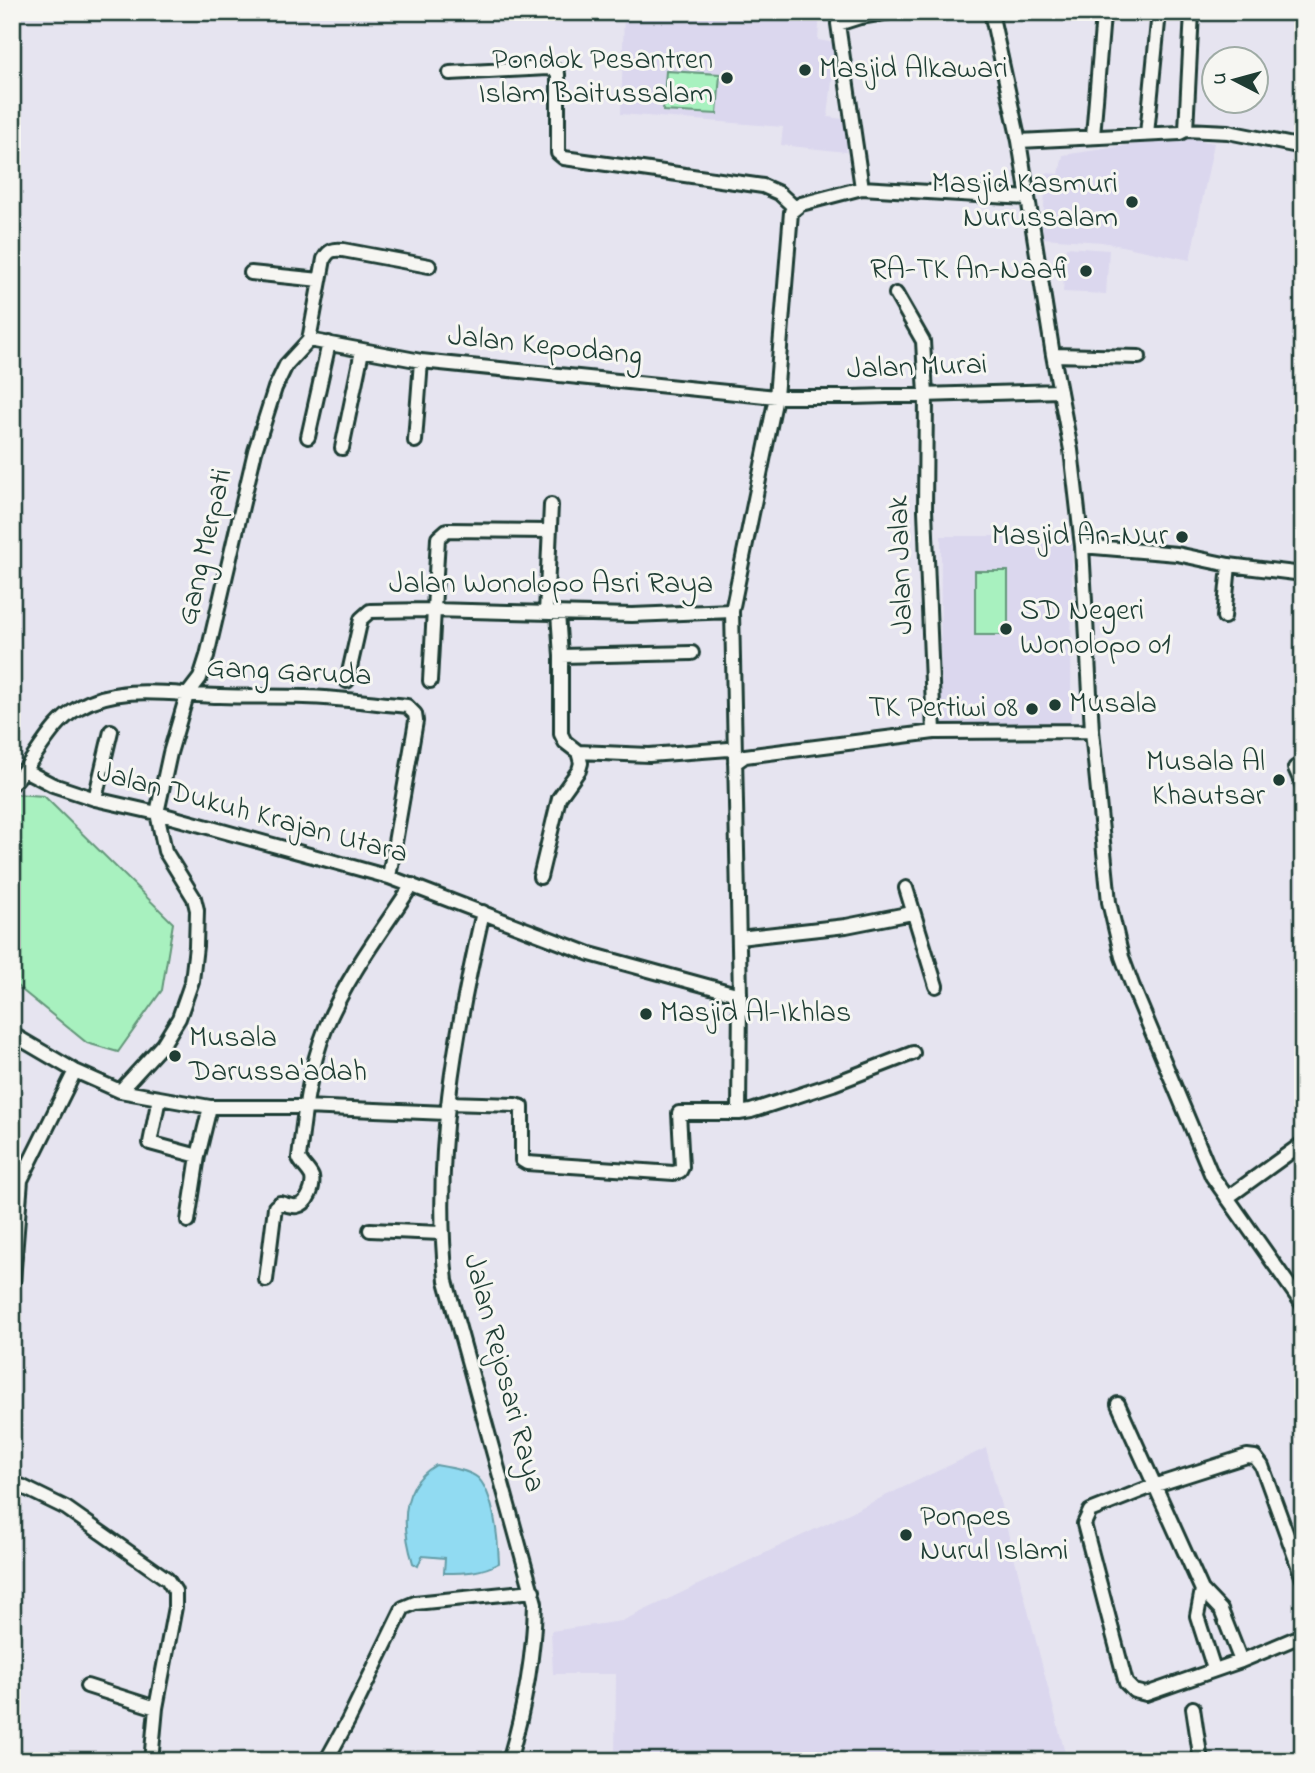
<svg xmlns="http://www.w3.org/2000/svg" width="1315" height="1773" font-family="'Indie Flower',sans-serif">
	<rect width="100%" height="100%" fill="#e6e4f0"/>
	<filter id="ink" filterUnits="userSpaceOnUse"><feTurbulence type="fractalNoise" baseFrequency=".0143" numOctaves="2"/><feDisplacementMap in="SourceGraphic" scale="14" xChannelSelector="R" yChannelSelector="G"/><feConvolveMatrix kernelMatrix="1 2 1 2 8 2 1 2 1" color-interpolation-filters="sRGB"/></filter>
	<g filter="url(#ink)">
		<path fill="#dbd7ee" d="M 624,12 L 820,12 L 818,40 L 836,43 L 828,117 L 850,120 L 846,152 L 781,145 L 783,127 L 621,114 Z
			M 1184,137 L 1214,143 L 1190,260 L 1102,242 L 1042,238 L 1046,173 L 1059,174 L 1063,155 Z
			M 1066,247 L 1109,250 L 1106,294 L 1063,292 Z
			M 941,536 L 1072,536 L 1071,723 L 940,723 Z
			M 986,1448 L 1067,1761 L 615,1761 L 616,1674 L 553,1674 L 551,1631 L 622,1621 Z"/>
		<path fill="#a8f1bf" stroke="#64977a" stroke-width="2" d="M 666,71 L 720,74 L 717,114 L 663,111 Z
			M 975,571 L 1008,571 L 1008,635 L 975,635 Z
			M 15,794 L 44,796 L 173,923 L 162,990 L 118,1052 L 87,1043 L 12,982 L 12,796 Z"/>
		<path fill="#91dbf2" stroke="#639ca6" stroke-width="2" d="M 436,1465 C 448,1467 469,1470 478,1478 C 495,1495 498,1541 499,1563 C 481,1573 464,1573 444,1573 L 445,1558 L 422,1556 L 418,1566 L 413,1563 C 402,1527 399,1486 436,1465 Z"/>
		<g fill="none" stroke-linecap="round" stroke-linejoin="round">
			<g stroke="#1f3d34" stroke-width="18">
				<path id="street" d="M 991,12 L 1019,141 L 1053,355 L 1071,450 L 1082,546 L 1092,731 L 1109,902 L 1122,957 L 1133,987 L 1212,1176 L 1303,1305
					M 450,73 L 548,68 L 555,70 L 558,74 L 558,153 L 564,158 L 763,186 L 779,193 L 794,207
					M 1186,130 L 1192,12
					M 1147,134 L 1159,12
					M 1093,136 L 1103,15
					M 1019,141 L 1180,133 L 1186,130 L 1228,132 L 1303,147
					M 862,188 L 838,24 L 860,17 L 890,12
					M 251,273 L 320,280
					M 896,294 L 923,341 L 926,395 L 925,510 L 934,732
					M 309,340 L 421,361 L 776,397 L 852,397 L 1060,391
					M 309,340 L 324,259 C 329,250 333,249 343,250 L 429,266
					M 1053,355 L 1139,357
					M 308,437 L 329,343
					M 415,441 L 421,361
					M 342,448 L 362,351
					M 1082,546 L 1177,554 L 1229,565 L 1303,574
					M 546,613 L 551,505
					M 558,613 L 561,656 L 561,734 L 565,742 L 578,752 L 649,755 L 729,749 L 734,752
					M 1224,617 L 1229,565
					M 561,656 L 692,653
					M 347,681 L 361,619 L 370,611 L 432,610 L 632,615 L 732,611
					M 430,681 L 438,538 L 447,530 L 549,531
					M 735,763 L 745,756 L 934,732 L 1092,731
					M 1303,763 L 1295,768 L 1303,786
					M 26,771 L 53,785 L 95,799 L 157,813 L 389,877 L 590,954 L 740,995 L 732,611 L 776,397 L 791,212 L 801,204 L 862,188 L 1028,198
					M 12,784 C 36,761 48,725 78,708 C 121,683 172,695 220,696 C 248,697 277,696 305,697 C 339,698 373,703 407,706 L 415,714 L 416,721 L 389,877
					M 95,799 L 111,731
					M 540,877 L 559,798 L 579,770 L 581,763 L 578,752
					M 906,888 L 936,986
					M 483,912 C 455,1034 433,1156 446,1281 L 535,1603 C 534,1656 524,1710 509,1761
					M 739,938 L 846,926 L 912,913
					M 12,1034 L 75,1071 L 120,1091 L 210,1107 L 304,1107 L 447,1113
					M 120,1091 L 163,1044 L 179,1018 L 192,981 L 196,946 L 197,910 L 194,898 L 165,851 L 157,813 L 170,753 L 187,695 L 200,678 L 207,656 L 255,451 L 275,388 L 286,365 L 309,340
					M 159,1098 L 150,1143 L 198,1156
					M 448,1103 L 515,1105 L 522,1107 L 522,1160 L 527,1163 L 674,1173 L 680,1171 L 682,1167 L 679,1113 L 739,1113 L 740,995
					M 739,1113 L 751,1111 L 833,1084 L 913,1053
					M 1227,1198 L 1303,1143
					M 188,1221 L 198,1156 L 210,1107
					M 370,1230 L 441,1233
					M 266,1280 L 275,1207 L 280,1203 C 285,1204 292,1207 297,1206 C 308,1204 314,1187 312,1177 C 309,1170 302,1165 299,1158 C 304,1114 309,1070 326,1027 C 347,976 382,931 412,885
					M 13,1281 L 21,1180 L 75,1071
					M 1118,1404 L 1202,1590 L 1221,1610 L 1241,1661
					M 21,1486 L 66,1508 L 167,1579 L 175,1591 L 175,1607 L 156,1708 L 151,1761
					M 1303,1579 L 1262,1466 L 1255,1457 L 1247,1456 L 1153,1486 L 1090,1511 L 1084,1524 L 1126,1683 L 1134,1691 L 1146,1694 L 1241,1661 L 1303,1635
					M 1202,1590 L 1197,1616 L 1214,1669
					M 87,1686 L 156,1708
					M 1193,1708 L 1201,1761
					M 326,1761 L 348,1721 L 403,1608 L 415,1603 L 533,1591"/>
			</g>
			<use href="#street" stroke="#f6f6f2" stroke-width="12"/>
		</g>
	</g>
	<g fill="#1f3d34" stroke="#f6f6f2" stroke-width="2.5">
		<circle cx="805" cy="70" r="7"/>
		<circle cx="727" cy="78" r="7"/>
		<circle cx="1132" cy="202" r="7"/>
		<circle cx="1086" cy="271" r="7"/>
		<circle cx="1182" cy="537" r="7"/>
		<circle cx="1006" cy="629" r="7"/>
		<circle cx="1055" cy="705" r="7"/>
		<circle cx="1032" cy="709" r="7"/>
		<circle cx="1279" cy="780" r="7"/>
		<circle cx="646" cy="1014" r="7"/>
		<circle cx="175" cy="1056" r="7"/>
		<circle cx="906" cy="1535" r="7"/>
	</g>
	<g text-anchor="middle" dominant-baseline="central" stroke-width="6" stroke-linejoin="round" paint-order="stroke">
		<g font-size="30" fill="#1f3d34" stroke="#f6f6f2" text-anchor="end">
			<text x="713" y="61">Pondok Pesantren<tspan x="713" dy="34">Islam Baitussalam</tspan></text>
			<text x="819" y="70" text-anchor="start">Masjid Alkawari</text>
			<text x="1118" y="185">Masjid Kasmuri<tspan x="1118" dy="34">Nurussalam</tspan></text>
			<text x="1072" y="271">RA-TK An-Naafi</text>
			<text x="1168" y="537">Masjid An-Nur</text>
			<text x="1020" y="612" text-anchor="start">SD Negeri<tspan x="1020" dy="34">Wonolopo 01</tspan></text>
			<text x="1069" y="705" text-anchor="start">Musala</text>
			<text x="1018" y="709">TK Pertiwi 08</text>
			<text x="1265" y="763">Musala Al<tspan x="1265" dy="34">Khautsar</tspan></text>
			<text x="660" y="1014" text-anchor="start">Masjid Al-Ikhlas</text>
			<text x="189" y="1039" text-anchor="start">Musala<tspan x="189" dy="34">Darussa'adah</tspan></text>
			<text x="920" y="1518" text-anchor="start">Ponpes<tspan x="920" dy="34">Nurul Islami</tspan></text>
		</g>
		<g font-size="30" fill="#1f3d34" stroke="#f6f6f2">
			<text transform="translate(545 347) rotate(6)">Jalan Kepodang</text>
			<text transform="translate(917 368) rotate(-2)">Jalan Murai</text>
			<text transform="translate(206 547) rotate(-77)">Gang Merpati</text>
			<text transform="translate(902 565) rotate(-92)">Jalan Jalak</text>
			<text x="551" y="585">Jalan Wonolopo Asri Raya</text>
			<text transform="translate(289 673) rotate(3)">Gang Garuda</text>
			<text transform="translate(252 814) rotate(15)">Jalan Dukuh Krajan Utara</text>
			<text transform="translate(503 1373) rotate(75)">Jalan Rejosari Raya</text>
		</g>
	</g>
	<rect width="1315" height="1773" fill="none" stroke="#f6f6f2" stroke-width="42"/>
	<rect x="21" y="21" width="1273" height="1731" fill="none" stroke="#1f3d34" stroke-width="2.5" filter="url(#ink)"/>
	<g transform="translate(1235 80) rotate(276)"><circle r="33" fill="#f6f6f2" stroke="#a0aca6" stroke-width="2"/>
	<path d="M0-5L12 26L0 18L-12 26Z" fill="#1f3d34"/>
	<text y="-10" font-size="19" font-weight="bold" text-anchor="middle" fill="#1f3d34">U</text>
	</g>
</svg>
